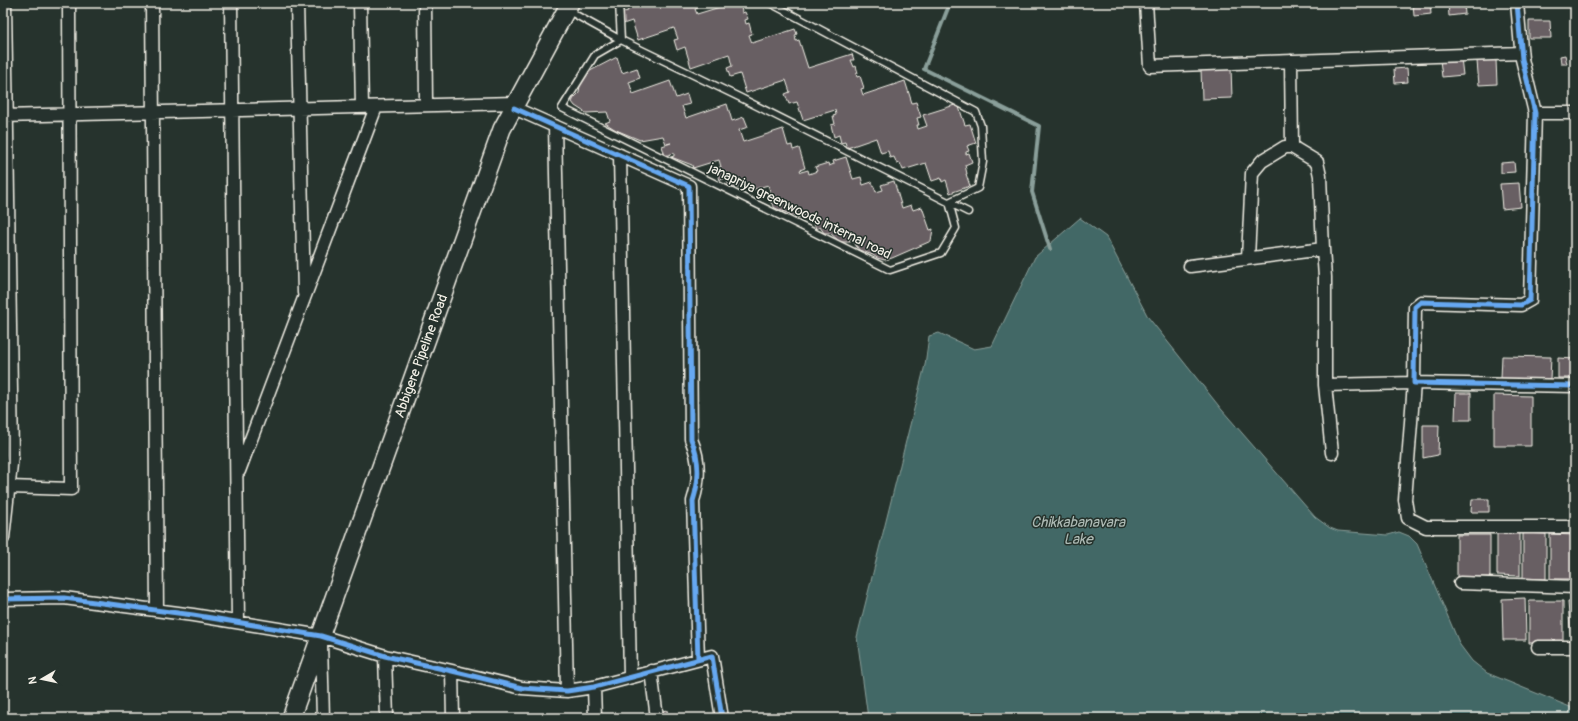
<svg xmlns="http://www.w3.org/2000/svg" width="1578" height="721" font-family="Pangolin,sans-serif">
	<rect width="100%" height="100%" fill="#26332d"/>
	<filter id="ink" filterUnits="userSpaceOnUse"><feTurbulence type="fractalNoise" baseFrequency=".025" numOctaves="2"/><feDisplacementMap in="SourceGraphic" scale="8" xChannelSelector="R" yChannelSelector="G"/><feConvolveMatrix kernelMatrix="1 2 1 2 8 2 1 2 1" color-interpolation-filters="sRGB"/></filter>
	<g filter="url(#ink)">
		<path fill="#436866" stroke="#8a9f9a" d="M 1080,218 L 1106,237 L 1148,317 L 1222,410 L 1315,517 L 1330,528 L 1338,531 L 1388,535 L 1399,532 L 1409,536 L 1417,544 L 1460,645 L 1472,661 L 1487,673 L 1575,709 L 1575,718 L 868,718 L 857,637 L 925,365 L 929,336 L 939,333 L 974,349 L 992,346 L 1035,257 Z"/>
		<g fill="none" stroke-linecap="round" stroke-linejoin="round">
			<path stroke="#8a9f9a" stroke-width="4" d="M 950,3 L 924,69 L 1039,126 L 1032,192 L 1050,249"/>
		</g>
		<path fill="#685e63" stroke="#f4f1e8" d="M 626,3 L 697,3 L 698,8 L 695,9 L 697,14 L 733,3 L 741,3 L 742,13 L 745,12 L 748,19 L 745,20 L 746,24 L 749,23 L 752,34 L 749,35 L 752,43 L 795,29 L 797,34 L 795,35 L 796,41 L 799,40 L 808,68 L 852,54 L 854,60 L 851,60 L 854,67 L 856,66 L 858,73 L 856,74 L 857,77 L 860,76 L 864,88 L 861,89 L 863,95 L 905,81 L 912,103 L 916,102 L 921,117 L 917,118 L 919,125 L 917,125 L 918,129 L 927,126 L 923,115 L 958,104 L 965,125 L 970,124 L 976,143 L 967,146 L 969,151 L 966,152 L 966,154 L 969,153 L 972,162 L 965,165 L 967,174 L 966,174 L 970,186 L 950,193 L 946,180 L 942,182 L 941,178 L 932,181 L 926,163 L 903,170 L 900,163 L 897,164 L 894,157 L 890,158 L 888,151 L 881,153 L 876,138 L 847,148 L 845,142 L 841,143 L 839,135 L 834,137 L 831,125 L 835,124 L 833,116 L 836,115 L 835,110 L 803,120 L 797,102 L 789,104 L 785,94 L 790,92 L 786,80 L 746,93 L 740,74 L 730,77 L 727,68 L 732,66 L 729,54 L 691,67 L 685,47 L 677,50 L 674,40 L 678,39 L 674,28 L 638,40 L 632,21 L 623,24 L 620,13 L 628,11 Z
			M 1413,3 L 1430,3 L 1431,14 L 1414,16 Z
			M 1448,3 L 1464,3 L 1465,14 L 1449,16 Z
			M 1527,3 L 1548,3 L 1548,5 L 1527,7 Z
			M 1529,21 L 1550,21 L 1551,38 L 1529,38 Z
			M 1565,55 L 1567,64 L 1561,64 L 1560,56 Z
			M 617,57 L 622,73 L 637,68 L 640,78 L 629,82 L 633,94 L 670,81 L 676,98 L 687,94 L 690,104 L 682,106 L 686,118 L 727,104 L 732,121 L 744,117 L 748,127 L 739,130 L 743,142 L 783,129 L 788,146 L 792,145 L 793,150 L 799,148 L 805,168 L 800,170 L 801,172 L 808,170 L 809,174 L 817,171 L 815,167 L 828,163 L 829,166 L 834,164 L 833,161 L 846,157 L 853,179 L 861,177 L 863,185 L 872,182 L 876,192 L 883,190 L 881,185 L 894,181 L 902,208 L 911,205 L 913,210 L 922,207 L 930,230 L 933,229 L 931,241 L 892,258 L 885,260 L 877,258 L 873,255 L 859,250 L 851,238 L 849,239 L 850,242 L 840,242 L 830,233 L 824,233 L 820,227 L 816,229 L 811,215 L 804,217 L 803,213 L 799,215 L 799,218 L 775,208 L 769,200 L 776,198 L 776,196 L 772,197 L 768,185 L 748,191 L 747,189 L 733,187 L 730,188 L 726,178 L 720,180 L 716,168 L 721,167 L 719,160 L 693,168 L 692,165 L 671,157 L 674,156 L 674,153 L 665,156 L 662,146 L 671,143 L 666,144 L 663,136 L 640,140 L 616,130 L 605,123 L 610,121 L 607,112 L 586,113 L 575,106 L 572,102 L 574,98 L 579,93 L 580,84 L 590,71 Z
			M 1461,58 L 1463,75 L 1442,77 L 1440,60 Z
			M 1496,60 L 1497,84 L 1479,85 L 1477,61 Z
			M 1231,68 L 1232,98 L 1202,99 L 1201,69 Z
			M 1407,68 L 1408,82 L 1395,83 L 1394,69 Z
			M 1514,162 L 1515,172 L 1501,173 L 1501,163 Z
			M 1519,183 L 1521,207 L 1502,209 L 1500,184 Z
			M 1502,356 L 1551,357 L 1550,379 L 1501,378 Z
			M 1558,358 L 1575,359 L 1575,378 L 1558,378 Z
			M 1456,393 L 1471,393 L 1471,420 L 1455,420 Z
			M 1494,395 L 1531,396 L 1531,446 L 1494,446 Z
			M 1423,425 L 1439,425 L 1438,455 L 1423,458 Z
			M 1472,499 L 1489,499 L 1489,512 L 1471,512 Z
			M 1497,532 L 1520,533 L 1520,576 L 1497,575 Z
			M 1523,533 L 1546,534 L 1546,579 L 1523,578 Z
			M 1550,534 L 1574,535 L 1574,579 L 1550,579 Z
			M 1457,535 L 1490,535 L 1490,577 L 1457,577 Z
			M 1525,598 L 1526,640 L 1503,640 L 1502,599 Z
			M 1529,601 L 1563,601 L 1563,643 L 1529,643 Z
			M 1568,602 L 1575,602 L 1575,641 L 1571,641 Z
			M 667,710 L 668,718 L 663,718 L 662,711 Z"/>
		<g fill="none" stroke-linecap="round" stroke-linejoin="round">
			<g stroke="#f4f1e8" stroke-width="9">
				<path id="service" d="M 619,3 L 621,40 L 595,55 L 562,108 L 890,270 L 941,253 L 956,228 L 949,202 L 978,188 L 983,162 L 981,126 L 976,112 L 770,3
					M 567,10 L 621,40 L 741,98 L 968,212"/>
			</g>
			<g stroke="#f4f1e8" stroke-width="15">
				<path id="minor" d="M 152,3 L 157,610
					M 231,3 L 238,622
					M 297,3 L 304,293
					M 360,3 L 362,107
					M 425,3 L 426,103
					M 1146,3 L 1150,66 L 1521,53
					M 1517,3 L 1522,59 L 1535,113 L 1530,300 L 1521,305 L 1421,302 L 1415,307 L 1414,383 L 1575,386
					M 1291,61 L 1292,147
					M 514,108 L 689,186 L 691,439 C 700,460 700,479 693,501 L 698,659
					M 1535,113 L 1575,113
					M 3,116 L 517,103
					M 555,126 L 567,691
					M 620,155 L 630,677
					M 1248,258 L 1252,173 L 1262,161 L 1285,147 L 1292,147 L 1317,162 L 1320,176 L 1323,249 L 1325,277 L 1325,385 L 1332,453
					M 1190,266 L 1323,249
					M 1325,385 L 1414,383 L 1405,500 L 1408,518 L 1426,527 L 1575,527
					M 239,471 L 376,107
					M 9,487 L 71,489 L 69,3
					M 3,538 L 12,455 L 5,3
					M 1460,583 L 1575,587
					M 3,599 L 64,598 L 193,615 L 321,636 L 385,656 L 452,671 L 522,688 L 567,691 L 594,687 L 712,656 L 722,718
					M 321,643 L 323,718
					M 1538,647 L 1575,647
					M 385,656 L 387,718
					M 452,671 L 453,718
					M 651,671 L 657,718
					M 594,687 L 595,718"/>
			</g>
			<g stroke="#f4f1e8" stroke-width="20">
				<path id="secondary" d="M 291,718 L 502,129 L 570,3"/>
			</g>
			<use href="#service" stroke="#26332d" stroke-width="6"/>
			<use href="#minor" stroke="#26332d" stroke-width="12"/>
			<use href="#secondary" stroke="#26332d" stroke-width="17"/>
			<g stroke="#26332d" stroke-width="8">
				<path id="cycleway" d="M 1517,3 L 1522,59 L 1535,113 L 1530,300 L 1521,305 L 1421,302 L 1415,307 L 1414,383 L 1575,386
					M 514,108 L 689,186 L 691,439 C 700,460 700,479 693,501 L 698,659
					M 3,599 L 64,598 L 193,615 L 321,636 L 385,656 L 452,671 L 522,688 L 567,691 L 594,687 L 712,656 L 722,718"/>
			</g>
			<use href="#cycleway" stroke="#66a8f1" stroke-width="5"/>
		</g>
	</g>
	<g text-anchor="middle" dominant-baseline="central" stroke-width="3" stroke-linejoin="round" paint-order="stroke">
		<g font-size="14" fill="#f4f1e8" stroke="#26332d">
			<text transform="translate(800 211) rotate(26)">janapriya greenwoods internal road</text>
			<text transform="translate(421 356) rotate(-70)">Abbigere Pipeline Road</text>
		</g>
		<g font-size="15" font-style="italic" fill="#adbab4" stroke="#26332d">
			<text x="1078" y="522">Chikkabanavara<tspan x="1078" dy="17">Lake</tspan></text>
		</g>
	</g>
	<rect width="1578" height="721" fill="none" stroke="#26332d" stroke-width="16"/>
	<rect x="8" y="8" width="1562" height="705" fill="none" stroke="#f4f1e8" stroke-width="1.5" filter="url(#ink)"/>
	<g transform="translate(42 679) rotate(261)" stroke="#26332d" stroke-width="3" paint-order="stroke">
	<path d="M0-3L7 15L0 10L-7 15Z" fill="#f4f1e8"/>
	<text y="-6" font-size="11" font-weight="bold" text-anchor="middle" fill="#f4f1e8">N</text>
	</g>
</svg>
